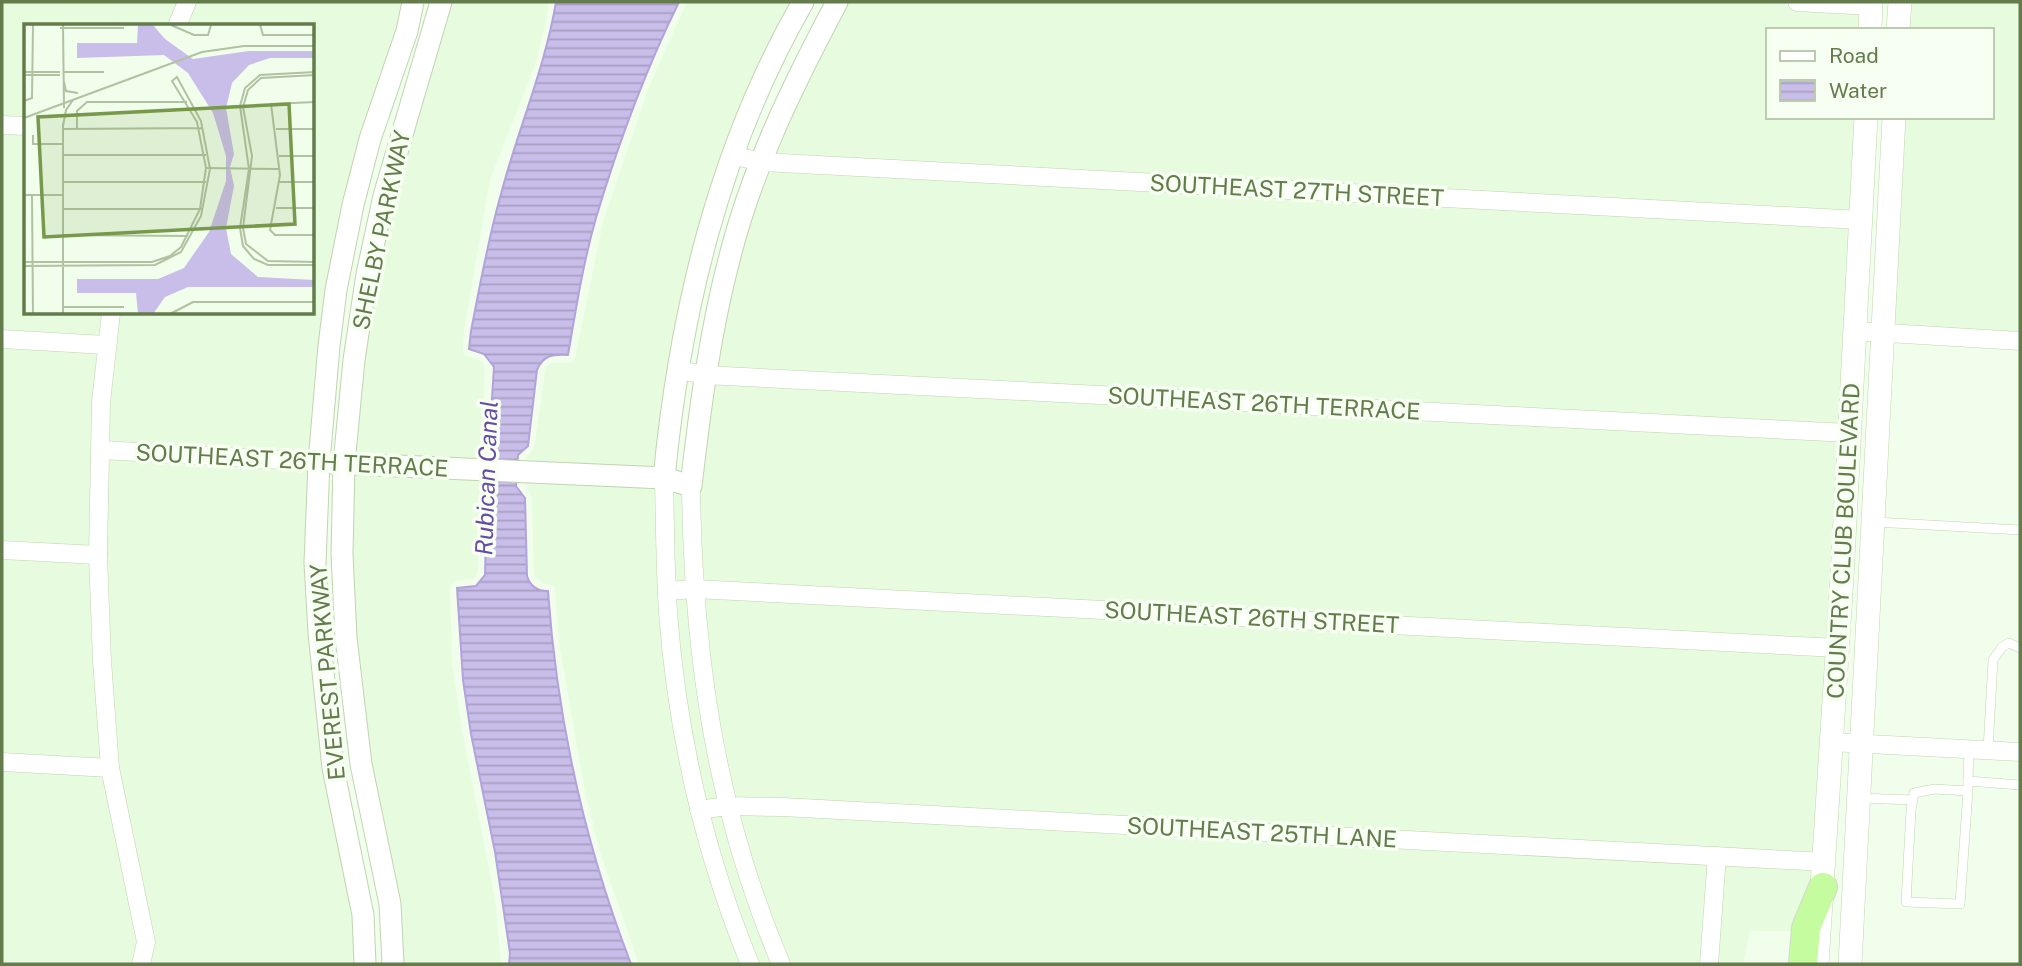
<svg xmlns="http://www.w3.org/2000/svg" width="2022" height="966" viewBox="0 0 2022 966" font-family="'Public Sans',sans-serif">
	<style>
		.residential { fill: #e7fbde; fill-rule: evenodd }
		.water { fill: url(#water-rules); stroke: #b3a2dc; stroke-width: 2 }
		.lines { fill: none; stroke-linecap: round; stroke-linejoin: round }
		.service-casing { stroke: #c0d4b1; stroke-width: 10 }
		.minor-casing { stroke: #c0d4b1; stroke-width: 19 }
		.tertiary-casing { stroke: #c0d4b1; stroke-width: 23 }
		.secondary-casing { stroke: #c0d7ae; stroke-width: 24 }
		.trunk-casing { stroke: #d4dacd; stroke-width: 30 }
		.service { stroke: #fff; stroke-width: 9 }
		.minor { stroke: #fff; stroke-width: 18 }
		.tertiary { stroke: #fff; stroke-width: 21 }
		.secondary { stroke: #fff; stroke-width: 23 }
		.trunk { stroke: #c6fca0; stroke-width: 28 }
		.labels { text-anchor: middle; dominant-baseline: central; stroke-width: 7; stroke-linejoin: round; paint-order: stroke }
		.street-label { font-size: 23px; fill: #647b4b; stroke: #f6fff2 }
		.water-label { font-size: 24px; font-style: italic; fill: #674ba6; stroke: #f6fff2 }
		.inset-road { fill: none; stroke: #b0c2a1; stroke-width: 2 }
		.view { fill: #78984b; fill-opacity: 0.15; stroke: #78984b; stroke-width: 3.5 }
		.inset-edge { fill: none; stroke: #647b4b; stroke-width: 3.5 }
	</style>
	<defs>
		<pattern id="water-rules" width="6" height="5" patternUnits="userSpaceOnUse" patternTransform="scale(1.75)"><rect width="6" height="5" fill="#c9bdea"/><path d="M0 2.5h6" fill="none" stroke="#a79fc0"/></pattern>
	</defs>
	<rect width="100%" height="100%" fill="#f0feeb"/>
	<!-- residential -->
	<g class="residential">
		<path d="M2,2h403l-95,468 45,447 2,47h-355zM26,26h287v287h-287z"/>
		<polygon points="449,2 549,2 544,30 534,68 490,179 464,330 463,353 466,356 480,360 485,366 481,440 485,450 485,460 353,455 375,276 392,198"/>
		<polygon points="687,2 793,2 745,100 657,469 525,463 525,459 534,448 546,367 552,363 570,363 575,359 603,222 649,87"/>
		<polygon points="846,2 1864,2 1862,30 1768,30 1768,117 1857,117 1815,884 1797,931 1750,931 1743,964 639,964 600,852 584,787 559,642 555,588 552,585 543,583 534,576 532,498 524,481 663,487 682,493 713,376 738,256 768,165"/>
		<polygon points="1908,2 2020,2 2020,343 1891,336 1902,117 1992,117 1992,30 1906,30"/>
		<polygon points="352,473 484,478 480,496 478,572 473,579 455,581 450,586 452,664 462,730 495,900 501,964 402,964 377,806 355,637 350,554"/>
	</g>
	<!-- water -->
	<path class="water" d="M556,2h123c-34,69 -61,142 -83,216 -13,45 -20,91 -28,137 -15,-1 -25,0 -31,15l-9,76 -10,9 -2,31 9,12 2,78c3,10 11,15 21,15 9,128 37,254 83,373h-122l1,-11 -15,-101 -24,-118 -8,-54 -6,-92 19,-2 9,-11 2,-79 9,-11 2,-32 -9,-9 5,-77 -10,-13 -15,-5 2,-18c9,-46 17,-92 30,-137 17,-65 44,-126 55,-192z"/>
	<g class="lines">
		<defs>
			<g id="service">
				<polyline points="1875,522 2020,530"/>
				<polyline points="1969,749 1968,781 2020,785"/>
				<polyline points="1988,750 1993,660 2002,647 2009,643 2020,648"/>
				<polyline points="1968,791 1935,789 1914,793 1911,810 1906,902 1960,904 1968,791 1968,781"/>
				<polyline points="1859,798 1913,800"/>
			</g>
			<g id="minor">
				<polyline points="1797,2 1871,6"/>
				<polyline points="177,26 187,2"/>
				<polyline points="2,125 26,126"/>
				<polyline points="733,155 760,162 1861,220"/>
				<polyline points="111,313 101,402 98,555 102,661 110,768 146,942 141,964"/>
				<polyline points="1854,331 2020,341"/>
				<polyline points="2,339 106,345"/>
				<polyline points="679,370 705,375 1849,433"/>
				<polyline points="101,450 319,462"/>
				<path d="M664,478c1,45 1,89 4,134 9,121 36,240 82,352"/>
				<path d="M691,486c2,169 24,322 90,478"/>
				<polyline points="2,550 98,555"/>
				<polyline points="667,591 695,589 1838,648"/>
				<polyline points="1831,742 2020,752"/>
				<polyline points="2,762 110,768"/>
				<polyline points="699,810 727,806 783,807 1825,862"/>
				<polyline points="1709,964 1717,856"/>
			</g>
			<g id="tertiary">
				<path d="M332,463l332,15 27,8c9,-77 19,-155 39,-230 23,-90 64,-173 107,-254"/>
				<path d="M664,478c16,-166 55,-330 139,-476"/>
				<polyline points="365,964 363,915 333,768 319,633 315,563 319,462 329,346 336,290 353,205 370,139 407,31 413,2"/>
				<polyline points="393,964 390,904 361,764 346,638 342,554 344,463 354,360 367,274 384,196 441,2"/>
			</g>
			<g id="secondary">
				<polyline points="1870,30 1871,2"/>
				<polyline points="1898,30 1900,2"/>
				<polyline points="1817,964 1842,577 1866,117"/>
				<polyline points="1850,964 1894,117"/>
			</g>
			<polyline id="trunk" points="1803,964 1806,928 1823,887"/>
		</defs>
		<!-- service casing -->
		<use href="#service" class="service-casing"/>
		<!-- minor casing -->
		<use href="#minor" class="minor-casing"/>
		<!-- tertiary casing -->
		<use href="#tertiary" class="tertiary-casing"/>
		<!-- secondary casing -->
		<use href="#secondary" class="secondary-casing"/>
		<!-- trunk casing -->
		<use href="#trunk" class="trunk-casing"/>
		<!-- service -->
		<use href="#service" class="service"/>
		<!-- minor -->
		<use href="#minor" class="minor"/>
		<!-- tertiary -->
		<use href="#tertiary" class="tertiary"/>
		<!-- secondary -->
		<use href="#secondary" class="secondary"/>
		<!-- trunk -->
		<use href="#trunk" class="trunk"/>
	</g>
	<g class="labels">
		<!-- street labels -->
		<g class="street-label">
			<text transform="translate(1297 190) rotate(3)">SOUTHEAST 27TH STREET</text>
			<text transform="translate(381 230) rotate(-78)">SHELBY PARKWAY</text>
			<text transform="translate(1264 403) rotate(3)">SOUTHEAST 26TH TERRACE</text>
			<text transform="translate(292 460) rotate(3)">SOUTHEAST 26TH TERRACE</text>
			<text transform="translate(1843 541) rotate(-87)">COUNTRY CLUB BOULEVARD</text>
			<text transform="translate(1252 617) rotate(3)">SOUTHEAST 26TH STREET</text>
			<text transform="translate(327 672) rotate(-95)">EVEREST PARKWAY</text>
			<text transform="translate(1262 832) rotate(3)">SOUTHEAST 25TH LANE</text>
		</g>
		<!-- water labels -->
		<g class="water-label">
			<text transform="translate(486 478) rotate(-88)">Rubican Canal</text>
		</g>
	</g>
	<!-- overview -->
	<g transform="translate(24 24)">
		<rect width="290" height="290" fill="#f0feeb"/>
		<path d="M114,1h15l12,14 28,20 56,-8h65v7h-44l-21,7 -17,18 -6,25 8,46 -4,13 4,19 -8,42 5,26 27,23 56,3v7h-126l-23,10 -12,17h-15l-2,-21h-59v-14h81l26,-11 25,-36 17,-51v-25l-13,-43 -25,-40 -24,-18 -87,3v-15h60z" fill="#c9bdea"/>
		<path class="inset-road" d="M39,1l1,83M147,1l23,10h14l3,-10M236,1l3,10h52M36,4h64M0,48h36M40,48h40M291,48l-55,3 -15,13 -5,18 9,63 -9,59 3,18 11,13 14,6h47M0,51h36M291,51l-54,3 -13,12 -5,17 9,49 -9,72 3,16 22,17 47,1M40,58l2,9 12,2M0,77l8,-3 1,-73M291,78l-44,2 9,71 -10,55 5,5h40M0,94l178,-66 42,-6h71M39,102l3,-16 7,-10M39,105l139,-1M53,105v-18l10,-9h100M252,105h39M9,111v9h30M39,131h143M255,132h36M183,144l72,1M39,158h143M255,158h36M0,171h39M8,171l1,119M252,184h39M40,185h138M39,211l125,1M0,238h128l18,-6 11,-9 19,-38 6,-41 -9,-46 -25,-41 5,-4 24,44 9,48 -9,47 -20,36 -26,13 -131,1M39,283h61M39,290v-191M146,290l23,-12h122"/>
		<path class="view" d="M265,80l6,120 -251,13 -6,-120z"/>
		<rect width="290" height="290" class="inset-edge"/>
	</g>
	<!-- border -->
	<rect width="2022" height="966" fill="none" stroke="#647b4b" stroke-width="7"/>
	<!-- legend -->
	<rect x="1766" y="28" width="228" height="91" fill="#f6fff2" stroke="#bccaaf" stroke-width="2"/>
	<rect x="1780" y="51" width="35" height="10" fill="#ffffff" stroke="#bccaaf" stroke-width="2"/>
	<text x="1829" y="63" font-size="21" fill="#647b4b">Road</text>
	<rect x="1780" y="80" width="35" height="21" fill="url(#water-rules)" stroke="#bccaaf" stroke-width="2"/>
	<text x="1829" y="98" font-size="21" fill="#647b4b">Water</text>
</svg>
